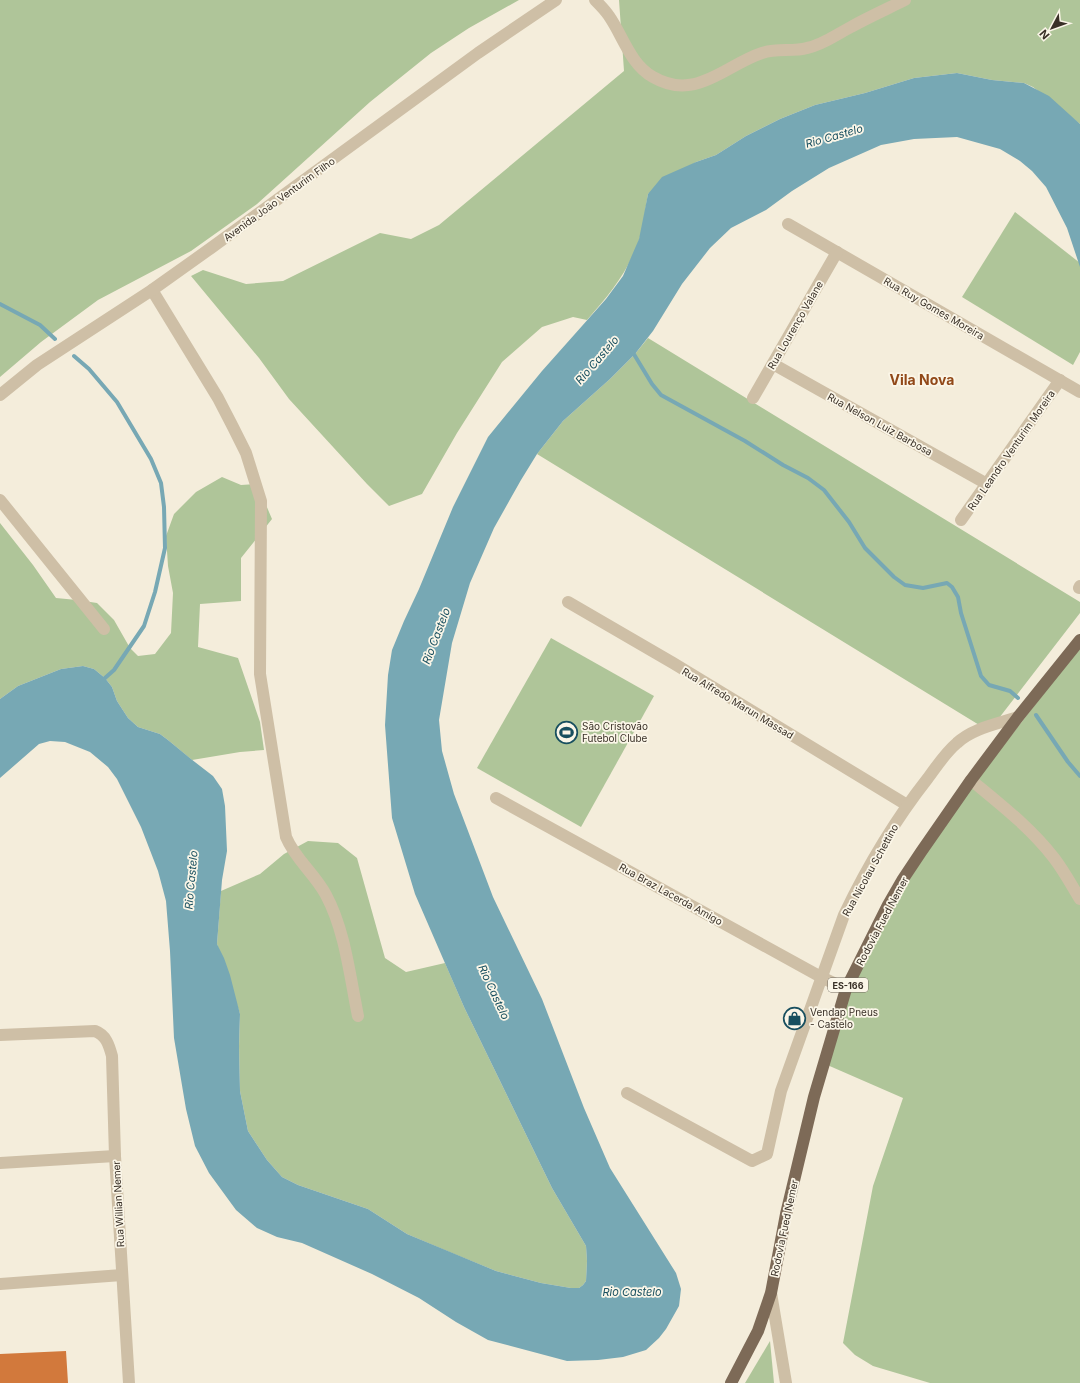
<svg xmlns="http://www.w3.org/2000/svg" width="1080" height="1383" viewBox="0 0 1080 1383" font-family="Inter,sans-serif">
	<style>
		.green { fill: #afc599 }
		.water { fill: #77a8b4 }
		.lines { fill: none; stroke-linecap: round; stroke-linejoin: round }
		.stream { stroke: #77a8b4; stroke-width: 4 }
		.building { fill: #d2793c }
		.minor { stroke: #cebfa6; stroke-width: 12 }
		.major { stroke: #7d6a57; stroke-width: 12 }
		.labels { text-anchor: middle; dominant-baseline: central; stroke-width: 3.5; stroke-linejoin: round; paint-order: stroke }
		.shield { fill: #fbf6e8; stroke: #736b61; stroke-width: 1 }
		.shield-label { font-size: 9px; font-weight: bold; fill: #393027 }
		.street-label { font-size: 10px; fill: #393027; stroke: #fbf6e8 }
		.poi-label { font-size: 10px; fill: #393027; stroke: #fbf6e8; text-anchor: start }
		.water-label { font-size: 11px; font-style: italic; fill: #184f5f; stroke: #fbf6e8 }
		.district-label { font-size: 14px; font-weight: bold; fill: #914818; stroke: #fbf6e8 }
	</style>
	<rect width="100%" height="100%" fill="#f4eddb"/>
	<!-- green -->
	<g class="green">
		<polygon points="0,0 519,0 469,28 431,53 370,102 257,204 191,251 98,300 41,342 0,377"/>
		<path d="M619,0h461v124l-47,-37 -9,-4 -32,-3 -35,-7 -43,5 -49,15 -50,12 -35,14 -34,17 -30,19 -20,7 -48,32c-3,15 -4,31 -9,46 -11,32 -30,55 -52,80l-14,-3 -31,10 -40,35 -45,71 -35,61 -33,12 -22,-22 -78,-85 -30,-41 -68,-82 12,-6 43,14 37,-3 97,-48 31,6 28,-14 185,-154z"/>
		<polygon points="1015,212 1080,263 1080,352 1073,365 962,297"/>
		<polygon points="648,338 1080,602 1080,613 989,731 537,454 563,421 610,379 635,354"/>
		<polygon points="222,477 241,485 257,484 272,519 241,558 241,601 200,604 198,647 238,658 260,722 264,750 240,752 192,760 168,740 160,734 138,727 128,718 117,701 112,687 105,678 94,669 83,666 61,669 18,686 0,699 0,523 33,565 56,598 77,600 97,603 114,620 130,648 138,656 155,654 171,633 173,593 168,566 166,536 174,514 196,492"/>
		<polygon points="551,638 654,696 581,827 477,768"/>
		<polygon points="1080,647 1080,1383 930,1383 873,1366 855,1355 843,1343 873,1186 903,1098 825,1064 827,1043 882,919 964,796"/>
		<polygon points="308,841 338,843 357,858 385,958 406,972 445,963 464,1007 552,1188 586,1246 587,1261 586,1281 583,1285 579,1288 571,1288 541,1283 496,1271 452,1253 407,1234 368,1209 298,1185 282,1177 267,1160 248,1131 240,1091 239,1046 240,1014 217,944 221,891 260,874 284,854"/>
		<polygon points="770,1341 774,1383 745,1383"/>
	</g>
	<!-- water -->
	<polygon class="water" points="957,73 992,80 1024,83 1049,96 1080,124 1080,267 1067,228 1046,187 1032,171 1020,161 1000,149 957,137 914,139 881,145 829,168 792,191 766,210 731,228 710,248 682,284 653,331 635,354 610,379 563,421 537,454 521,480 494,528 470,583 452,643 439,720 442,751 454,794 493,897 542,999 584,1108 610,1168 676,1273 681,1289 679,1306 666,1329 659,1338 646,1350 623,1357 598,1360 567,1361 488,1340 456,1322 419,1298 372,1274 302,1243 277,1237 257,1228 236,1210 209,1173 195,1146 186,1109 174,1038 170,951 166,901 158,871 141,827 117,779 108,767 90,752 65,742 50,741 39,744 0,778 0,699 18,686 61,669 83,666 94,669 105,678 112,687 117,701 128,718 138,727 160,734 168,740 191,759 213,776 222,789 225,806 227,851 222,880 217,944 224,958 230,975 240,1014 239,1046 240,1091 248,1131 267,1160 282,1177 298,1185 368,1209 407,1234 496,1271 541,1283 571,1288 579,1288 583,1285 586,1281 587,1261 586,1246 552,1188 464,1007 415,894 392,818 385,725 388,675 392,650 404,621 419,589 453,507 488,437 542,371 606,299 623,276 639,239 648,194 662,177 696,162 716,155 746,136 780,119 815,105 865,93 914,78"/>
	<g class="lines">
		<!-- stream -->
		<g class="stream">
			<polyline points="0,304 40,325 55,339"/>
			<polyline points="632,351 652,384 661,395 745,441 783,465 808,478 824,490 849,522 865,548 894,577 905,585 923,588 947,583 952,587 958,597 961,613 981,676 989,685 1010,691 1018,698"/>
			<polyline points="74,356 89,369 117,402 151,459 161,483 164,507 165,548 155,592 144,626 114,670 105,678 102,682"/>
			<polyline points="1036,715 1068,762 1080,776"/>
		</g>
	</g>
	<!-- building -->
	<polygon class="building" points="66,1351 68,1383 0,1383 0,1354"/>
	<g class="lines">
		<!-- minor -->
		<g class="minor">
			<path d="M595,0c5,5 10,10 14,16 14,20 21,48 44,61 43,25 72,-12 109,-24 15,-5 31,-1 45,-5 16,-3 30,-14 44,-21 18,-10 36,-18 54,-27"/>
			<polyline points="788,224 1080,392"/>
			<path d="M152,290l66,108 15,29 13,26 15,48 -1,173 26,163c9,22 29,37 40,58 19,35 24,82 32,121"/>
			<polyline points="773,364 987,484"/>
			<polyline points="0,395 37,365 152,290 211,248 478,53 556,0"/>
			<polyline points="753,398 837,252"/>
			<polyline points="0,500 104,629"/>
			<polyline points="961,520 1060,380"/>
			<polyline points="1079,588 1080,586"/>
			<polyline points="568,602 673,663 907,805"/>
			<path d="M971,780c29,24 60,48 83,78 10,13 18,28 26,41"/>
			<polyline points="496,798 821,977 846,989"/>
			<path d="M0,1035l95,-4c11,4 14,14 17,25l3,100 14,227"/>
			<path d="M627,1093l125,68 15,-7 14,-63 63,-176c23,-48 51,-95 84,-137 9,-12 17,-25 29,-35 16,-15 41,-19 61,-26"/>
			<polyline points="0,1163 115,1156"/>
			<polyline points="0,1284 122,1275"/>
			<polyline points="771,1293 786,1383"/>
		</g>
		<!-- major -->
		<polyline class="major" points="731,1383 758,1331 771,1293 786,1214 814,1097 846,989 888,905 903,879 921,852 971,780 1018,717 1080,640"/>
	</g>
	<!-- icons -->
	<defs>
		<symbol id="stadium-ring" viewBox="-11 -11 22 22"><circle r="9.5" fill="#fbf6e8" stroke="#184f5f" stroke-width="1.5"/><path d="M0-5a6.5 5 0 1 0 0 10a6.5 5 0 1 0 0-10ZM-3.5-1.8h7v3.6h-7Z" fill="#184f5f"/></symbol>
		<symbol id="shop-ring" viewBox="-11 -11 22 22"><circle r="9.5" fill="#fbf6e8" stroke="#184f5f" stroke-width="1.5"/><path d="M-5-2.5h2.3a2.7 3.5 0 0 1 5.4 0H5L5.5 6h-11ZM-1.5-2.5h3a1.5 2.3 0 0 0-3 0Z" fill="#184f5f"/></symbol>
	</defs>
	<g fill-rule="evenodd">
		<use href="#stadium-ring" x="554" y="720" width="25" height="25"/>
		<use href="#shop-ring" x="782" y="1006" width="25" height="25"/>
	</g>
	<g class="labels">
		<!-- shield labels -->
		<rect class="shield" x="828" y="978" width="40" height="14" rx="3"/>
		<g class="shield-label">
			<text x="848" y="985">ES-166</text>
		</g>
		<!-- street labels -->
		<g class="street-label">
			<text transform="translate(279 199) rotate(-36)">Avenida João Venturim Filho</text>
			<text transform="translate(934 308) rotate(30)">Rua Ruy Gomes Moreira</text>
			<text transform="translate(795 325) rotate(-60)">Rua Lourenço Valane</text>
			<text transform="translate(880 424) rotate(29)">Rua Nelson Luiz Barbosa</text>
			<text transform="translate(1011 450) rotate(-55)">Rua Leandro Venturim Moreira</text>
			<text transform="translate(738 703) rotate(31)">Rua Alfredo Marun Massad</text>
			<text transform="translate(870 870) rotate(-61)">Rua Nicolau Schettino</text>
			<text transform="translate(671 894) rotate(29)">Rua Braz Lacerda Amigo</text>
			<text transform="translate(882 921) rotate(-62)">Rodovia Fued Nemer</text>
			<text transform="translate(118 1204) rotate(-93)">Rua Willian Nemer</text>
			<text transform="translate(784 1228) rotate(-78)">Rodovia Fued Nemer</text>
		</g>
		<!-- poi labels -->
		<g class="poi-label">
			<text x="582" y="726">São Cristovão<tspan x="582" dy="12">Futebol Clube</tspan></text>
			<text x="810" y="1012">Vendap Pneus<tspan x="810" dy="12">- Castelo</tspan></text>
		</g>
		<!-- water labels -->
		<g class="water-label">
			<text transform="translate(834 136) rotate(-16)">Rio Castelo</text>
			<text transform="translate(597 360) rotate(-49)">Rio Castelo</text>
			<text transform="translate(436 636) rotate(-69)">Rio Castelo</text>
			<text transform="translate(191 880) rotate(-85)">Rio Castelo</text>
			<text transform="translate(494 992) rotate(65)">Rio Castelo</text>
			<text x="632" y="1292">Rio Castelo</text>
		</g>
		<!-- district labels -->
		<g class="district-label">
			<text x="922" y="379">Vila Nova</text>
		</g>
	</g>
	<!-- north arrow -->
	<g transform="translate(1052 28) rotate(229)" stroke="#fbf6e8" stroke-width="3" paint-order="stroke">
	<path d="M0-3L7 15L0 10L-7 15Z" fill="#393027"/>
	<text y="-6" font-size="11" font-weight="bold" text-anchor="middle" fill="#393027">N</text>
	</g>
</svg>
